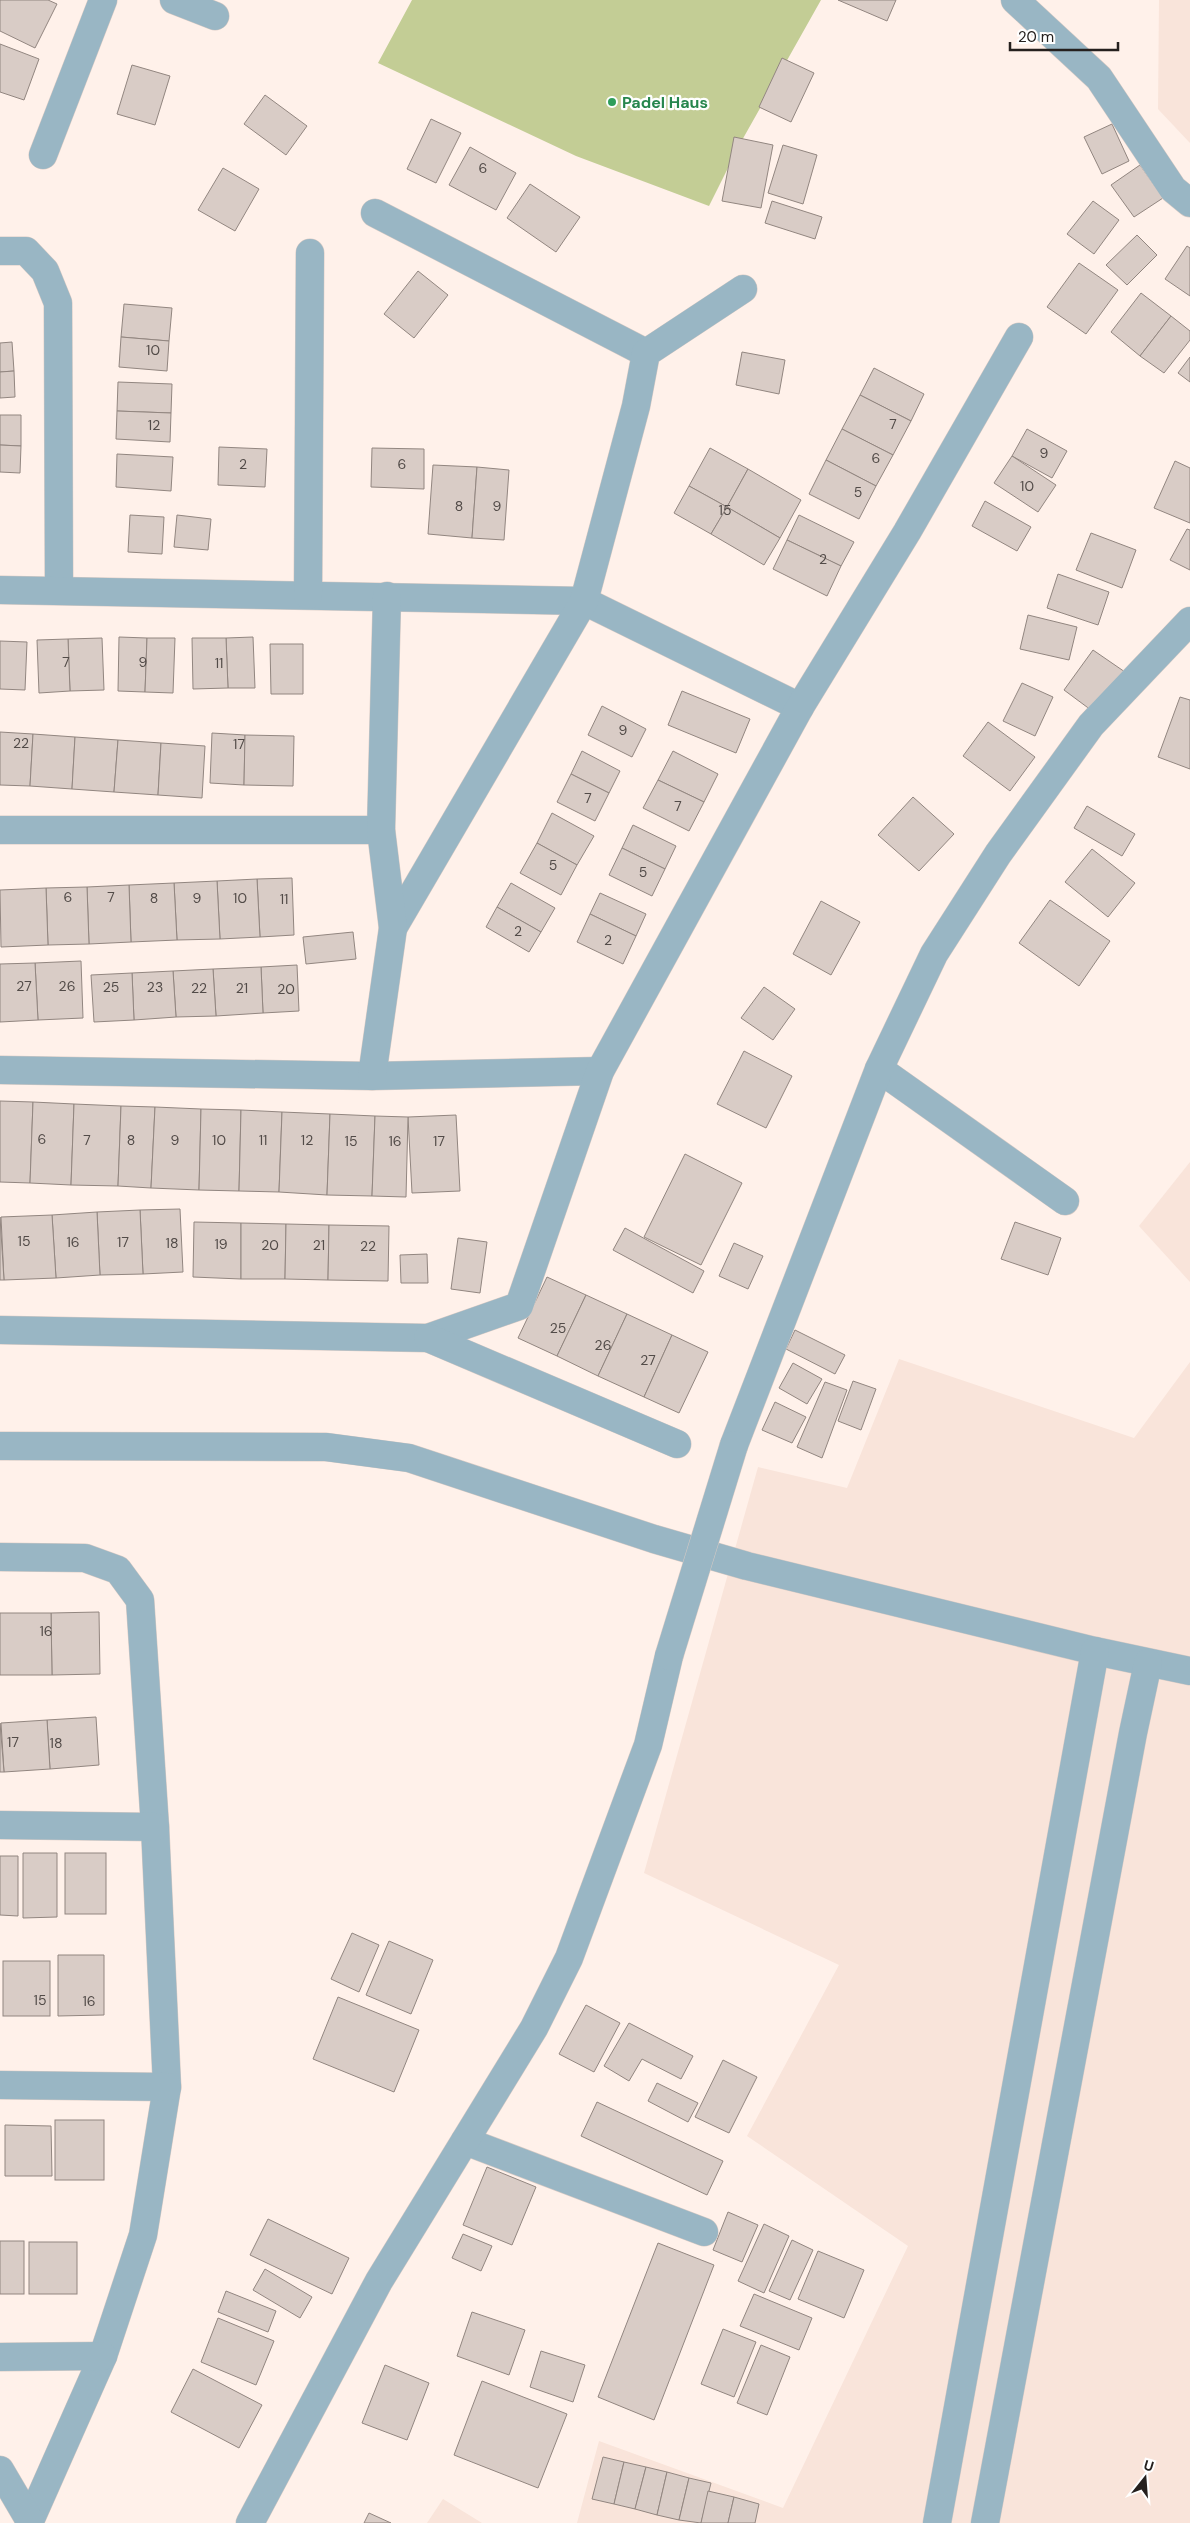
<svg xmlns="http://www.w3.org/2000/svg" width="1190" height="2523" viewBox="0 0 1190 2523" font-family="'DM Sans',sans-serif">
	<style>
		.built { fill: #f9e4da }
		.green { fill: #c3cd95 }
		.building { fill: #d9ccc6; stroke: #928680 }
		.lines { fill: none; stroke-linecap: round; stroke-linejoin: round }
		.minor-casing { stroke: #d8cbc5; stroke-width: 29 }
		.minor { stroke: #99b6c4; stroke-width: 28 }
		.minor-bridge-casing { stroke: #d8cbc5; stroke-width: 29; stroke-linecap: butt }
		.minor-bridge { stroke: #99b6c4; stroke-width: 28 }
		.leisure-dot { fill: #2e9e5b; stroke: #fff; stroke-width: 2 }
		.labels { text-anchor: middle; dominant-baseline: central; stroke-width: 4.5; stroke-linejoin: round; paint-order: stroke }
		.number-label { font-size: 14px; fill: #524b48 }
		.leisure-label { font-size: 16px; font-weight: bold; fill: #27864d; stroke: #fff; text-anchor: start }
	</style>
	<rect width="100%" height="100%" fill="#fff1ea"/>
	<!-- built -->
	<g class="built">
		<polygon points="1159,0 1190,0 1190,143 1158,109"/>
		<polygon points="1190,1162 1190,1282 1139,1226"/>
		<polygon points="899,1359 1134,1438 1190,1362 1190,2523 577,2523 599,2441 783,2508 908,2246 747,2136 839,1965 644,1873 758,1467 847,1488"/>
		<polygon points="443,2499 482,2523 427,2523"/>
	</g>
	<!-- green -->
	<polygon class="green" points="412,0 821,0 741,142 709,206 576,156 378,63"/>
	<!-- building -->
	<g class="building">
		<polygon points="0,0 48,0 57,4 35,48 0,31"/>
		<polygon points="838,0 896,0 887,21"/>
		<polygon points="0,44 39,59 24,100 0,92"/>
		<polygon points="782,58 814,73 791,122 759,107"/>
		<polygon points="132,65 170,76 155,125 117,114"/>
		<polygon points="265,95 307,126 286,155 244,124"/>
		<polygon points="431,119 461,133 436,183 407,169"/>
		<polygon points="1112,124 1129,161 1102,174 1084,137"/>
		<polygon points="734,137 773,145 761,208 722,201"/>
		<polygon points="783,145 817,155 803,204 768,193"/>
		<polygon points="470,147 516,173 496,210 449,185"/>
		<polygon points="1140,165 1163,198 1134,217 1111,185"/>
		<polygon points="223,168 259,189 235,231 198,210"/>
		<polygon points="530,184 580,217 556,252 507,218"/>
		<polygon points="772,201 822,217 815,239 765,223"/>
		<polygon points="1093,201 1119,220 1094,254 1067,234"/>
		<polygon points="1137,235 1157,255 1127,285 1106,265"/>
		<polygon points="1187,246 1190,248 1190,296 1165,279"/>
		<polygon points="1079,263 1118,290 1086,334 1047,307"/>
		<polygon points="418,271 448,295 414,338 384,314"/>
		<polygon points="1141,293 1171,316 1140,356 1111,332"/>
		<polygon points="124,304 172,308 169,341 121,337"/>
		<polygon points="1171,316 1190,331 1190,340 1164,373 1140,356"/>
		<polygon points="121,337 169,341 167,371 119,367"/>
		<polygon points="12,342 14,371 0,372 0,343"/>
		<polygon points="742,352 785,360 779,394 736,385"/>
		<polygon points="1190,357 1190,382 1178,373"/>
		<polygon points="874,368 924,394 911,421 860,395"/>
		<polygon points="14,371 15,397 0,398 0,372"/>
		<polygon points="118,382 172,384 171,413 117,411"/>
		<polygon points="860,395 911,421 893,455 842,429"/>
		<polygon points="117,411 171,413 170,442 116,439"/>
		<polygon points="0,415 21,415 21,446 0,445"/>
		<polygon points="842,429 893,455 876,486 826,460"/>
		<polygon points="1027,429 1067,451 1052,478 1012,456"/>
		<polygon points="0,445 21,446 20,473 0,472"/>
		<polygon points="219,447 267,449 265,487 218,485"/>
		<polygon points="372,448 424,449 424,489 371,487"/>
		<polygon points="710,448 748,469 727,507 689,486"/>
		<polygon points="117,454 173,457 171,491 116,487"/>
		<polygon points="1012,456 1056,485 1038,512 994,483"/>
		<polygon points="826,460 876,486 859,519 809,494"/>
		<polygon points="1175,461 1190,468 1190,523 1154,508"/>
		<polygon points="433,465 477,467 472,538 428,534"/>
		<polygon points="477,467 509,470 504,540 472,538"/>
		<polygon points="748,469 801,500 780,538 727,507"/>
		<polygon points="689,486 727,507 711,534 674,513"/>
		<polygon points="985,501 1031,527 1017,551 972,526"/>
		<polygon points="727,507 780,538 764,565 711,534"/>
		<polygon points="130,515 164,517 162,554 128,552"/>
		<polygon points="177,515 211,519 208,550 174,547"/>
		<polygon points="799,515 854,542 841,566 787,540"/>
		<polygon points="1187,529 1190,530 1190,570 1170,560"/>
		<polygon points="1091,533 1136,550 1122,588 1076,570"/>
		<polygon points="787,540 841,566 827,596 773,569"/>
		<polygon points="1058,574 1109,592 1098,625 1047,608"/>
		<polygon points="1028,615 1077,627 1069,660 1020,649"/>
		<polygon points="119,637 147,638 145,692 118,691"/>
		<polygon points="253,637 255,688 228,688 226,638"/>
		<polygon points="102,638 104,690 70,691 68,639"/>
		<polygon points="147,638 175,638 173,693 145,692"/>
		<polygon points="192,638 226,638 228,688 193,689"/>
		<polygon points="68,639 70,691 39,693 37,640"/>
		<polygon points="0,641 27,642 25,690 0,689"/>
		<polygon points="270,644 303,644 303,694 271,694"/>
		<polygon points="1093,650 1125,672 1095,713 1064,690"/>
		<polygon points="1022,683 1053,697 1035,736 1003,721"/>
		<polygon points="682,691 750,719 736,753 668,725"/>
		<polygon points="1180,697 1190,700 1190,769 1158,757"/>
		<polygon points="602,706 646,729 632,757 588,735"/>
		<polygon points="988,722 1035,757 1010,791 963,756"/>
		<polygon points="0,732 33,734 30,786 0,785"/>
		<polygon points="212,733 245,735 244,785 210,783"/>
		<polygon points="33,734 75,737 72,789 30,786"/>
		<polygon points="245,735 294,736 293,786 244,785"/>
		<polygon points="75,737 118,740 114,792 72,789"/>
		<polygon points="118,740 161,743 158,795 114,792"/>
		<polygon points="161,743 205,746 202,798 158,795"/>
		<polygon points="582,751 620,771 609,793 571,774"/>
		<polygon points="673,751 718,774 704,802 658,780"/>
		<polygon points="571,774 609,793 595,821 557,802"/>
		<polygon points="658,780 704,802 689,831 643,808"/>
		<polygon points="913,797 954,834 919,871 878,835"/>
		<polygon points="1087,806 1135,834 1122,856 1074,828"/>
		<polygon points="552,813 594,836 577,865 537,843"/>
		<polygon points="633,825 676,846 665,869 622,848"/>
		<polygon points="537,843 577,865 561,895 520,873"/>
		<polygon points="622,848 665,869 652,896 609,875"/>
		<polygon points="1092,849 1135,883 1108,917 1065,882"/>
		<polygon points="292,878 294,935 260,937 257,879"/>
		<polygon points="257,879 260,937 220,939 217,881"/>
		<polygon points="217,881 220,939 177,940 174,883"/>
		<polygon points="174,883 177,940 131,942 129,885"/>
		<polygon points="511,883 555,908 541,932 497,907"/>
		<polygon points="129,885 131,942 89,944 87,887"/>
		<polygon points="87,887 89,944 48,945 46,888"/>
		<polygon points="46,888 48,945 1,947 0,890"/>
		<polygon points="600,893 646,914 636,936 590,914"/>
		<polygon points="1050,900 1110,941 1079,986 1019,943"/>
		<polygon points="821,901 860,922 831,975 793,954"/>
		<polygon points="497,907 541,932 529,952 486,927"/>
		<polygon points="590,914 636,936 623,964 577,942"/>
		<polygon points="353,932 356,959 306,964 303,937"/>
		<polygon points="81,961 83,1018 38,1020 35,963"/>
		<polygon points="35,963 38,1020 0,1022 0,964"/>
		<polygon points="297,965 299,1011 263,1013 261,967"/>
		<polygon points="261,967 263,1013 216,1016 213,969"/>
		<polygon points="213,969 216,1016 176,1017 173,971"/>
		<polygon points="173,971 176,1017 134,1020 132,973"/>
		<polygon points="132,973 134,1020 94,1022 91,975"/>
		<polygon points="764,987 795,1009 773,1040 741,1018"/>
		<polygon points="744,1051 792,1076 766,1128 717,1104"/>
		<polygon points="0,1101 33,1102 30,1183 0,1182"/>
		<polygon points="33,1102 74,1104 71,1185 30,1183"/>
		<polygon points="74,1104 121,1106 118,1186 71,1185"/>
		<polygon points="121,1106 155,1107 151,1188 118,1186"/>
		<polygon points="155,1107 201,1109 199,1190 151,1188"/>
		<polygon points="201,1109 241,1110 239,1191 199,1190"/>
		<polygon points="241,1110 282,1112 279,1192 239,1191"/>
		<polygon points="282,1112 330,1114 327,1195 279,1192"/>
		<polygon points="330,1114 375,1116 372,1196 327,1195"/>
		<polygon points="456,1115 460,1191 412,1193 408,1117"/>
		<polygon points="375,1116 408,1117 406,1197 372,1196"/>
		<polygon points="685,1154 742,1183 701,1265 644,1237"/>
		<polygon points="180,1209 183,1272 143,1274 140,1210"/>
		<polygon points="140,1210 143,1274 100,1275 97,1212"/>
		<polygon points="97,1212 100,1275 56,1278 52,1215"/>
		<polygon points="52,1215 56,1278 4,1280 1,1217"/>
		<polygon points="0,1217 4,1280 0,1280"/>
		<polygon points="194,1222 241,1223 241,1279 193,1277"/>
		<polygon points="1015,1222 1061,1238 1048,1275 1001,1259"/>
		<polygon points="241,1223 286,1224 285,1279 241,1279"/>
		<polygon points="286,1224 329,1225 328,1280 285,1279"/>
		<polygon points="329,1225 389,1226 388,1281 328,1280"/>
		<polygon points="625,1228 704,1271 693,1293 613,1250"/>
		<polygon points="458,1238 487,1242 480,1293 451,1289"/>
		<polygon points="734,1243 763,1256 748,1289 719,1276"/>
		<polygon points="427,1254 428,1283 401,1283 400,1255"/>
		<polygon points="547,1277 586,1295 557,1356 518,1338"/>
		<polygon points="586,1295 627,1314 598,1376 557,1356"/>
		<polygon points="627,1314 672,1335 644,1397 598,1376"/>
		<polygon points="795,1330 845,1355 835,1374 786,1349"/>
		<polygon points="672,1335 708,1352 679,1413 644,1397"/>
		<polygon points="793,1363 822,1379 807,1404 779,1388"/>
		<polygon points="853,1381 876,1389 861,1430 838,1421"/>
		<polygon points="825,1382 847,1390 822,1458 797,1447"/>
		<polygon points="775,1402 806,1417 792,1443 762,1430"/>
		<polygon points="99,1612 100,1674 52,1675 51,1613"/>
		<polygon points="0,1613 51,1613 52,1675 0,1675"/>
		<polygon points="96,1717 99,1765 50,1769 47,1720"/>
		<polygon points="47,1720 50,1769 4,1772 1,1723"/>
		<polygon points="0,1723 4,1772 0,1772"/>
		<polygon points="23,1853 57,1853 57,1917 23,1918"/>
		<rect x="65" y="1853" width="41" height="61"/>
		<polygon points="0,1856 18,1856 18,1916 0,1915"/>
		<polygon points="352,1933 379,1945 359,1992 331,1979"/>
		<polygon points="389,1941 433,1960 411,2014 366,1995"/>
		<polygon points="58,1955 104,1955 104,2015 58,2016"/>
		<rect x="3" y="1961" width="47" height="55"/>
		<polygon points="338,1997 419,2030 394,2092 313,2059"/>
		<polygon points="586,2005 620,2023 594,2072 559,2054"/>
		<polygon points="629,2023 693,2056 681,2079 642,2059 629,2081 604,2066"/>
		<polygon points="723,2060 757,2077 729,2133 695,2117"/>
		<polygon points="657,2083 698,2103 688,2122 648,2101"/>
		<polygon points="597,2102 723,2161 707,2195 581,2136"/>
		<rect x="55" y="2120" width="49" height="60"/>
		<polygon points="5,2125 51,2126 52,2176 5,2176"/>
		<polygon points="487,2167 536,2187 512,2245 463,2225"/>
		<polygon points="728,2212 758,2225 742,2262 713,2250"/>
		<polygon points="268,2219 349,2258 332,2294 250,2255"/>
		<polygon points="764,2224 789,2236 764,2293 738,2281"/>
		<polygon points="463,2234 492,2246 481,2271 452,2258"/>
		<polygon points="792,2240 813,2250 790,2300 769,2291"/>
		<rect x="0" y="2241" width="24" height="53"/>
		<rect x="29" y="2242" width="48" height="52"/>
		<polygon points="658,2243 714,2265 654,2420 598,2397"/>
		<polygon points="818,2251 864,2270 844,2318 798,2299"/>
		<polygon points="265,2269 312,2297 300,2318 253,2290"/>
		<polygon points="226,2291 276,2311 268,2332 218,2312"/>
		<polygon points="754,2294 812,2318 799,2350 740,2326"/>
		<polygon points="472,2312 525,2330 509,2375 457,2356"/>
		<polygon points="218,2318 274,2341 256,2385 201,2362"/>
		<polygon points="723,2329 756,2342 734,2397 701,2384"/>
		<polygon points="761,2345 790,2357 767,2415 737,2403"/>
		<polygon points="541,2351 585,2365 573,2402 530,2387"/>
		<polygon points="385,2365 429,2383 407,2440 362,2423"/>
		<polygon points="193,2369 262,2405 239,2448 171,2412"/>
		<polygon points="482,2381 567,2414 538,2488 454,2455"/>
		<polygon points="603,2457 624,2462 614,2504 592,2499"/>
		<polygon points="624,2462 646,2467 635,2509 614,2504"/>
		<polygon points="646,2467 667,2472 657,2515 635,2509"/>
		<polygon points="667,2472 689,2478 679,2520 657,2515"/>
		<polygon points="689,2478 711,2483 701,2523 679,2520"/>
		<polygon points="708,2491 734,2497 728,2523 701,2523"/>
		<polygon points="734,2497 759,2504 755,2523 728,2523"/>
		<polygon points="369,2513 391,2523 364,2523"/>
	</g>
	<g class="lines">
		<defs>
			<g id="minor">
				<polyline points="174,0 215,16"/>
				<polyline points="1015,0 1099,78 1173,189 1190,203"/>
				<polyline points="43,155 103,0"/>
				<polyline points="375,213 646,353"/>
				<polyline points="0,251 26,251 45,271 58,303 59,590"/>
				<polyline points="0,590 584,601 800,707"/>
				<polyline points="308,595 310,253"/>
				<polyline points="0,830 381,830"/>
				<polyline points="393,928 584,601 636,406 646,353 743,289"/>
				<polyline points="879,1069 1065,1201"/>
				<polyline points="0,1070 372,1076 600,1071"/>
				<polyline points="372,1076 393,928 381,830 387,596"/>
				<polyline points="0,1330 428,1338 519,1306 600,1071 800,707 907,532 1019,337"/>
				<polyline points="428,1338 677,1444"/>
				<polyline points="734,1445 879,1069 934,954 998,854 1091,725 1190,621"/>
				<polyline points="0,1446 326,1447 409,1458 654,1539 747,1566 1095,1651 1190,1671"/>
				<polyline points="0,1557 85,1558 118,1570 140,1600 155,1827 167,2087 143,2235 103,2356 29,2523"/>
				<polyline points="0,1825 155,1827"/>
				<polyline points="0,2085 167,2087"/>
				<polyline points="465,2141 704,2232"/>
				<polyline points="0,2357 103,2356"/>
				<polyline points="0,2470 30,2521"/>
				<polyline points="250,2523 379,2281 534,2028 569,1958 648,1745 669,1656"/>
				<polyline points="937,2523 1095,1651"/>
				<polyline points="985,2523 1133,1733 1148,1663"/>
			</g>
		</defs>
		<!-- minor casing -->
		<use href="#minor" class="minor-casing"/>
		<!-- minor -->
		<use href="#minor" class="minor"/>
		<defs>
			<polyline id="minor-bridge" points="669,1656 734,1445"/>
		</defs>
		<!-- minor-bridge casing -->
		<use href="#minor-bridge" class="minor-bridge-casing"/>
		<!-- minor-bridge -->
		<use href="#minor-bridge" class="minor-bridge"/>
	</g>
	<!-- markers -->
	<circle class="leisure-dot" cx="612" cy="102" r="5"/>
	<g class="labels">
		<!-- number labels -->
		<g class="number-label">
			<text x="483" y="168">6</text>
			<text x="153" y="350">10</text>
			<text x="893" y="424">7</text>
			<text x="154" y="425">12</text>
			<text x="1044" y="453">9</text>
			<text x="876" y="458">6</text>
			<text x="243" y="464">2</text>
			<text x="402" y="464">6</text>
			<text x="1027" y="486">10</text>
			<text x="858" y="492">5</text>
			<text x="459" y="506">8</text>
			<text x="497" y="506">9</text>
			<text x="725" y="510">15</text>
			<text x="823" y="559">2</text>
			<text x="66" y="662">7</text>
			<text x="143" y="662">9</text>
			<text x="219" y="663">11</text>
			<text x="623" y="730">9</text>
			<text x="21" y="743">22</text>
			<text x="239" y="744">17</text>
			<text x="588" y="798">7</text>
			<text x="678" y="806">7</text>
			<text x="553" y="865">5</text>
			<text x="643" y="872">5</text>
			<text x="68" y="897">6</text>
			<text x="111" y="897">7</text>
			<text x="154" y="898">8</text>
			<text x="197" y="898">9</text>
			<text x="240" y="898">10</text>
			<text x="284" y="899">11</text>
			<text x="518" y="931">2</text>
			<text x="608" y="940">2</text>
			<text x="24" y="986">27</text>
			<text x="67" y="986">26</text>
			<text x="111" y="987">25</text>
			<text x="155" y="987">23</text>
			<text x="199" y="988">22</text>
			<text x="242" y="988">21</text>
			<text x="286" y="989">20</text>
			<text x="42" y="1139">6</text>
			<text x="87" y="1140">7</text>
			<text x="131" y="1140">8</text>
			<text x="175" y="1140">9</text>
			<text x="219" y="1140">10</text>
			<text x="263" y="1140">11</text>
			<text x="307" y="1140">12</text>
			<text x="351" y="1141">15</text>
			<text x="395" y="1141">16</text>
			<text x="439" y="1141">17</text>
			<text x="24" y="1241">15</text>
			<text x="73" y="1242">16</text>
			<text x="123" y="1242">17</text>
			<text x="172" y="1243">18</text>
			<text x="221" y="1244">19</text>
			<text x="270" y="1245">20</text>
			<text x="319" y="1245">21</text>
			<text x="368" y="1246">22</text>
			<text x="558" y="1328">25</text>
			<text x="603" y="1345">26</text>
			<text x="648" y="1360">27</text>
			<text x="46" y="1631">16</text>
			<text x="13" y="1742">17</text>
			<text x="56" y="1743">18</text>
			<text x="40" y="2000">15</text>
			<text x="89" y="2001">16</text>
		</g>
		<!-- leisure labels -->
		<g class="leisure-label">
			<text x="622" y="102">Padel Haus</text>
		</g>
	</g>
	<!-- north arrow -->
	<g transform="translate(1145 2478) rotate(17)" stroke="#ffffff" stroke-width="4" paint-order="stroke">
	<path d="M0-4L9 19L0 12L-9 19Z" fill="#25201e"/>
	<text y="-8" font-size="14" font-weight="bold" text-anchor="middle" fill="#25201e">U</text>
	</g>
	<!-- scale -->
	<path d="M1010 42v8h108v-8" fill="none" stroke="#25201e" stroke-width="2.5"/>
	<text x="1018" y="42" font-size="15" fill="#25201e" stroke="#ffffff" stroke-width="4" paint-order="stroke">20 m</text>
</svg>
